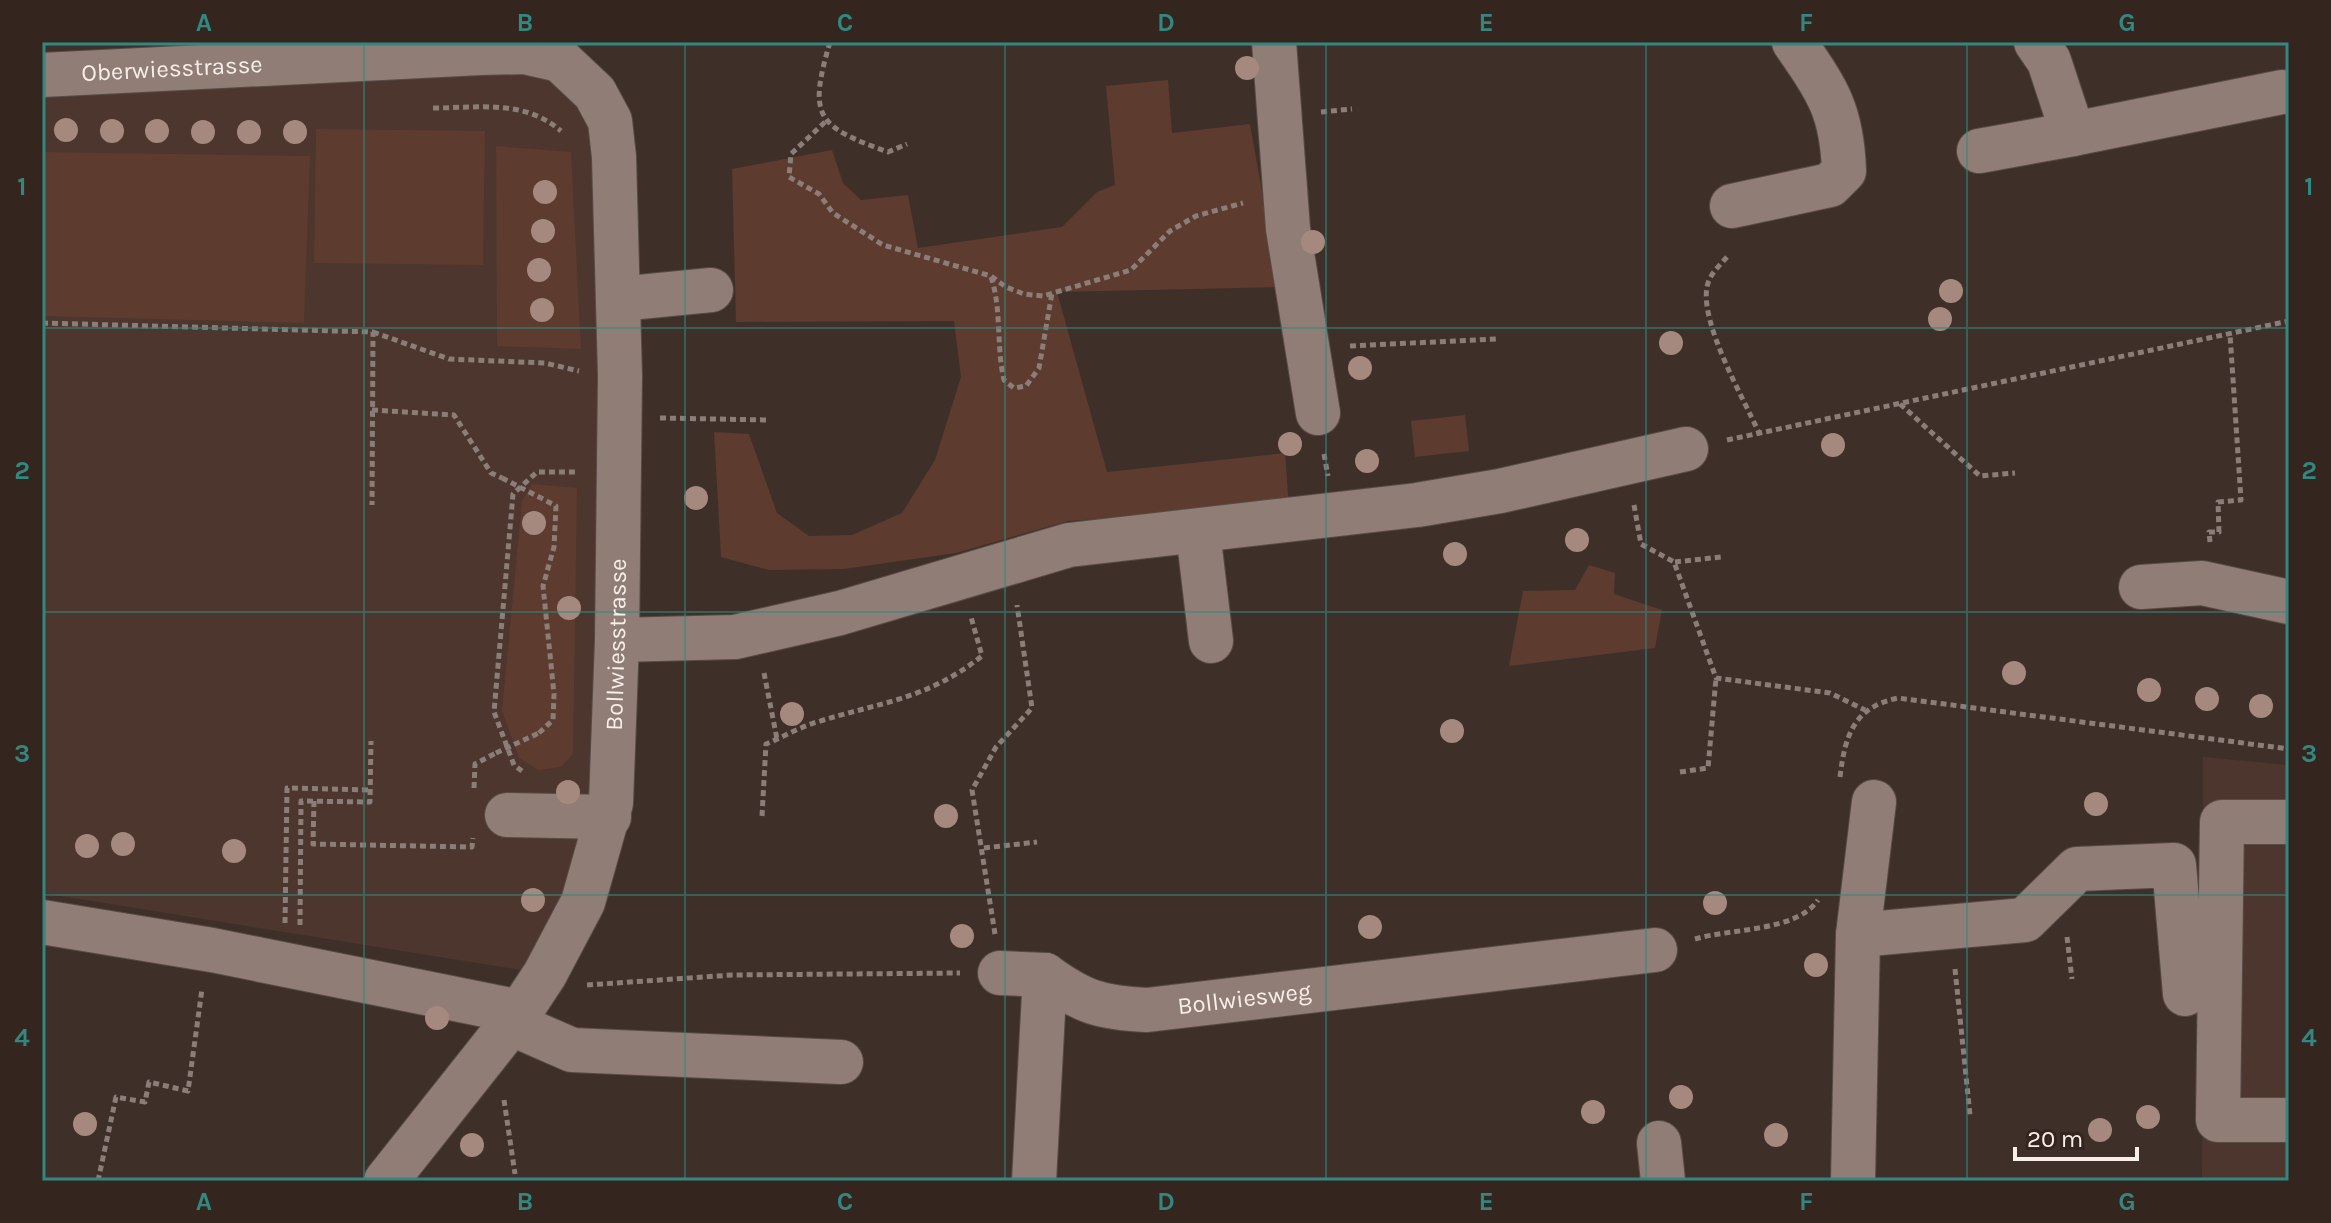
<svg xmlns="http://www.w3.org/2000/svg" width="2331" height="1223" viewBox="0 0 2331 1223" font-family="Karla,sans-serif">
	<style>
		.built { fill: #4c362e }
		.green { fill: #5d3b2e }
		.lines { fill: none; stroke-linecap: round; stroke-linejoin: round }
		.minor-casing { stroke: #584b46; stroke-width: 46 }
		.path { stroke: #8b7e79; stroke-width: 5; stroke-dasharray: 6 4; stroke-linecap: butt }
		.minor { stroke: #907d76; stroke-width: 44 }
		.path-bridge { stroke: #8b7e79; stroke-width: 5; stroke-dasharray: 6 4; stroke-linecap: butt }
		.tree { fill: #a5897e }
		.grid { fill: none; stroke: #328881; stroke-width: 2; stroke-opacity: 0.55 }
		.labels { text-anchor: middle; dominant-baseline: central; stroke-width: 8; stroke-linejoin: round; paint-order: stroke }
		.street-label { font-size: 24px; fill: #f8eeea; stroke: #34251f }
		.neatline { fill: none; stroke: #328881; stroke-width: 3 }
		.grid-label { font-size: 26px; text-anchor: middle; font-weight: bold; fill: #328881 }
	</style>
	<rect width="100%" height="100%" fill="#3f2f29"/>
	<!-- built -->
	<g class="built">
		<polygon points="480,53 595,93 613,778 545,974 42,893 42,76"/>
		<polygon points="2203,757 2289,765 2289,1181 2202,1181"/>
	</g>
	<!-- green -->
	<g class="green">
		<polygon points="1168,80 1172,133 1250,124 1279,287 1057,292 1107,472 1285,453 1289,507 1068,521 956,553 844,569 769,570 721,557 714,432 749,434 777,513 809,536 852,535 902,513 935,460 961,377 954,321 736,322 732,169 832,150 843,183 861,200 908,195 918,248 1062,227 1097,192 1115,185 1106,86"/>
		<polygon points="316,129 485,131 483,265 314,263"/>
		<polygon points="496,146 571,152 581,349 497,346"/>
		<polygon points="42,152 310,156 304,323 42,316"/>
		<polygon points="1465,415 1469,451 1415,457 1411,421"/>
		<polygon points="532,484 577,488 573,754 561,767 538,770 519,758 502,711 522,501"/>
		<polygon points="1589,565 1615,573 1614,594 1662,610 1655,648 1509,666 1523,591 1575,590"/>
	</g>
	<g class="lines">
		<defs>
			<g id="minor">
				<polyline points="1274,42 1288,229 1318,413"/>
				<polyline points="2036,42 2049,61 2073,134 2282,92"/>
				<path id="s1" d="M42,75l438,-22 45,-1 35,8"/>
				<polyline points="1979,151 2073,134"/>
				<path d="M1732,206l98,-21 14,-14c-2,-60 -16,-80 -50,-129"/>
				<polyline points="619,299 711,290"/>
				<polyline points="1198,532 1211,641"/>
				<polyline points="2141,587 2202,583 2289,602"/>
				<polyline points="617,640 735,637 840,613 1069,545 1417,505 1500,491 1686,449"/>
				<polyline points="507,815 609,817"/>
				<polyline points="2289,822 2222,822 2218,1120 2289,1120"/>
				<polyline points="42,922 212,950 520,1012"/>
				<polyline points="1858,935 2025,920 2077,869 2174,865 2185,994"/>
				<polyline points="1000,973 1045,975"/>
				<path id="s2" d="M1045,975c37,27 56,33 102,35l508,-60"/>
				<polyline points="510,1023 572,1050 841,1062"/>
				<polyline points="1659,1143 1663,1181"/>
				<path id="s3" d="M386,1181l134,-169 25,-38 38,-72 28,-99 6,-163 3,-264 -6,-219 -4,-36 -15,-28 -35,-33"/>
				<polyline points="1034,1181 1045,975"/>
				<polyline points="1853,1181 1858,935 1874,802"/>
			</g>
		</defs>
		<!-- minor casing -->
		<use href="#minor" class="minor-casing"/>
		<!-- path -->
		<g class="path">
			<path d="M830,42c-22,75 -14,84 58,110l19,-8"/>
			<path d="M433,108c46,0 91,-9 128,23"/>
			<polyline points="1321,112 1352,109"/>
			<polyline points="825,122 791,154 789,177 819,194 833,213 883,245 991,276 1006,287 1024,294 1043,296 1131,270 1170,231 1196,216 1243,203"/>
			<path d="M1727,257c-8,9 -18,18 -20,30 -7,37 37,112 52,146"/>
			<path d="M991,277c11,32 5,70 13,103l10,8 12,-2 13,-18 13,-75"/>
			<polyline points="42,323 373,332 372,505"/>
			<polyline points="373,332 449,359 545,363 579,371"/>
			<polyline points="1350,346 1496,339"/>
			<polyline points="1900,404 1980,476 2015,473"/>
			<polyline points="372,410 454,415 491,473 502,478"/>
			<polyline points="660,418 767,420"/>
			<polyline points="1727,440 2289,321"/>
			<polyline points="1324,454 1328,476"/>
			<polyline points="1634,505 1641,544 1674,562 1716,678 1830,693 1865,710"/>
			<polyline points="2210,542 2209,532 2219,532 2218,502 2241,500 2230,334"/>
			<polyline points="1675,562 1721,557"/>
			<polyline points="764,673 777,739"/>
			<polyline points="539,733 553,720 554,694 543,586 554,547 556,506 541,498"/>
			<polyline points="522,771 514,765 494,712 513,494 537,472 577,472"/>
			<polyline points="1680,772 1708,768 1716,678"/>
			<path d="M1840,777c5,-42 14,-70 58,-79l391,51"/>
			<polyline points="474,788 475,764 496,753"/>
			<polyline points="314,801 313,844 472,847 473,838"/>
			<path d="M762,816l4,-72c17,-7 34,-17 51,-22 64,-20 109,-22 165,-66l-11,-39"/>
			<polyline points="984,848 1037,842"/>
			<polyline points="285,923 287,788 370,790"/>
			<polyline points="300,925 301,801 370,802 371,741"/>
			<polyline points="995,934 972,790 996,747 1032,708 1017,605"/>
			<polyline points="2067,937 2072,979"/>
			<path d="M1695,939c37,-11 101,-7 123,-39"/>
			<polyline points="1955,969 1970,1115"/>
			<polyline points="587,985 732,975 960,973"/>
			<polyline points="504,1100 515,1174"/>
			<polyline points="98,1181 116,1097 145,1102 149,1082 188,1091 202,989"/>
		</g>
		<!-- minor -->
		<use href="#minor" class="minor"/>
		<!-- path-bridge -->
		<g class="path-bridge">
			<polyline points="502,478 541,498"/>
			<polyline points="496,753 539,733"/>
		</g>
	</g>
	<!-- trees -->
	<g class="tree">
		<circle cx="1247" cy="68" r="12"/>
		<circle cx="66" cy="130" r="12"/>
		<circle cx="112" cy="131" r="12"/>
		<circle cx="157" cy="131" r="12"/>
		<circle cx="203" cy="132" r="12"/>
		<circle cx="249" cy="132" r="12"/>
		<circle cx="295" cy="132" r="12"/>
		<circle cx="545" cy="192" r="12"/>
		<circle cx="543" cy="231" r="12"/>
		<circle cx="1313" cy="242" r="12"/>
		<circle cx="539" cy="270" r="12"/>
		<circle cx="1951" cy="291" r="12"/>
		<circle cx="542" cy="310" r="12"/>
		<circle cx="1940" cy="319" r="12"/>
		<circle cx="1671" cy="343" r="12"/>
		<circle cx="1360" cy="368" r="12"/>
		<circle cx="1290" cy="444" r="12"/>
		<circle cx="1833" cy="445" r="12"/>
		<circle cx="1367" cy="461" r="12"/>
		<circle cx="696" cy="498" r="12"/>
		<circle cx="534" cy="523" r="12"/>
		<circle cx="1577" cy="540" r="12"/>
		<circle cx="1455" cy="554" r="12"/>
		<circle cx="569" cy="608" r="12"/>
		<circle cx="2014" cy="673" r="12"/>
		<circle cx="2149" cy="690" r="12"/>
		<circle cx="2207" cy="699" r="12"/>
		<circle cx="2261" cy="706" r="12"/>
		<circle cx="792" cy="714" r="12"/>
		<circle cx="1452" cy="731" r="12"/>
		<circle cx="568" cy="792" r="12"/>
		<circle cx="2096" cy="804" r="12"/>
		<circle cx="946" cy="816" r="12"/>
		<circle cx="123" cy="844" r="12"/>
		<circle cx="87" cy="846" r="12"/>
		<circle cx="234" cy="851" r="12"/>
		<circle cx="533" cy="900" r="12"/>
		<circle cx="1715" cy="903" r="12"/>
		<circle cx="1370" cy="927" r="12"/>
		<circle cx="962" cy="936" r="12"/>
		<circle cx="1816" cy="965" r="12"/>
		<circle cx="437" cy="1018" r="12"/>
		<circle cx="1681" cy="1097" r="12"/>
		<circle cx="1593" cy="1112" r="12"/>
		<circle cx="2148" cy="1117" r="12"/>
		<circle cx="85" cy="1124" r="12"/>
		<circle cx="2100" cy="1130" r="12"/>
		<circle cx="1776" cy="1135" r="12"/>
		<circle cx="472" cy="1145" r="12"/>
	</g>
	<!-- grid -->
	<path class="grid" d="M364,42v1139M685,42v1139M1005,42v1139M1326,42v1139M1646,42v1139M1967,42v1139M42,328h2247M42,612h2247M42,895h2247"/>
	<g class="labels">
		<!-- street labels -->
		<g class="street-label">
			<text stroke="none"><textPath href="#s1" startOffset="130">Oberwiesstrasse</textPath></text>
			<text stroke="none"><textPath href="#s3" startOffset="604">Bollwiesstrasse</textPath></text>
			<text stroke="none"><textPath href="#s2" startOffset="208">Bollwiesweg</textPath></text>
		</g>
	</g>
	<!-- border -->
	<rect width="2331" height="1223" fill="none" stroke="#34251f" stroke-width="88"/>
	<!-- scale -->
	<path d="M2015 1147v12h122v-12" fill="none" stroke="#f8eeea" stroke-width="4"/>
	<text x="2027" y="1147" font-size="24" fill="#f8eeea" stroke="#34251f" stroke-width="6" paint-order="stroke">20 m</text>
	<rect x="44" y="44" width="2243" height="1135" class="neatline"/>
	<g class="grid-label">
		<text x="204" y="31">A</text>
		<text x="525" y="31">B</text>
		<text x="845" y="31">C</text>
		<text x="1166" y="31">D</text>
		<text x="1486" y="31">E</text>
		<text x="1806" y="31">F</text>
		<text x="2127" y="31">G</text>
		<text x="22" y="195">1</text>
		<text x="2309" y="195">1</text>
		<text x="22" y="479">2</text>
		<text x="2309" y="479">2</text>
		<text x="22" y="762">3</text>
		<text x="2309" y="762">3</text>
		<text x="22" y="1046">4</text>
		<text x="2309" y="1046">4</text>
		<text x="204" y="1210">A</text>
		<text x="525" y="1210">B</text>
		<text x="845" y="1210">C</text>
		<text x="1166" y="1210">D</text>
		<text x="1486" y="1210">E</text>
		<text x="1806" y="1210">F</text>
		<text x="2127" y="1210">G</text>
	</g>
</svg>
